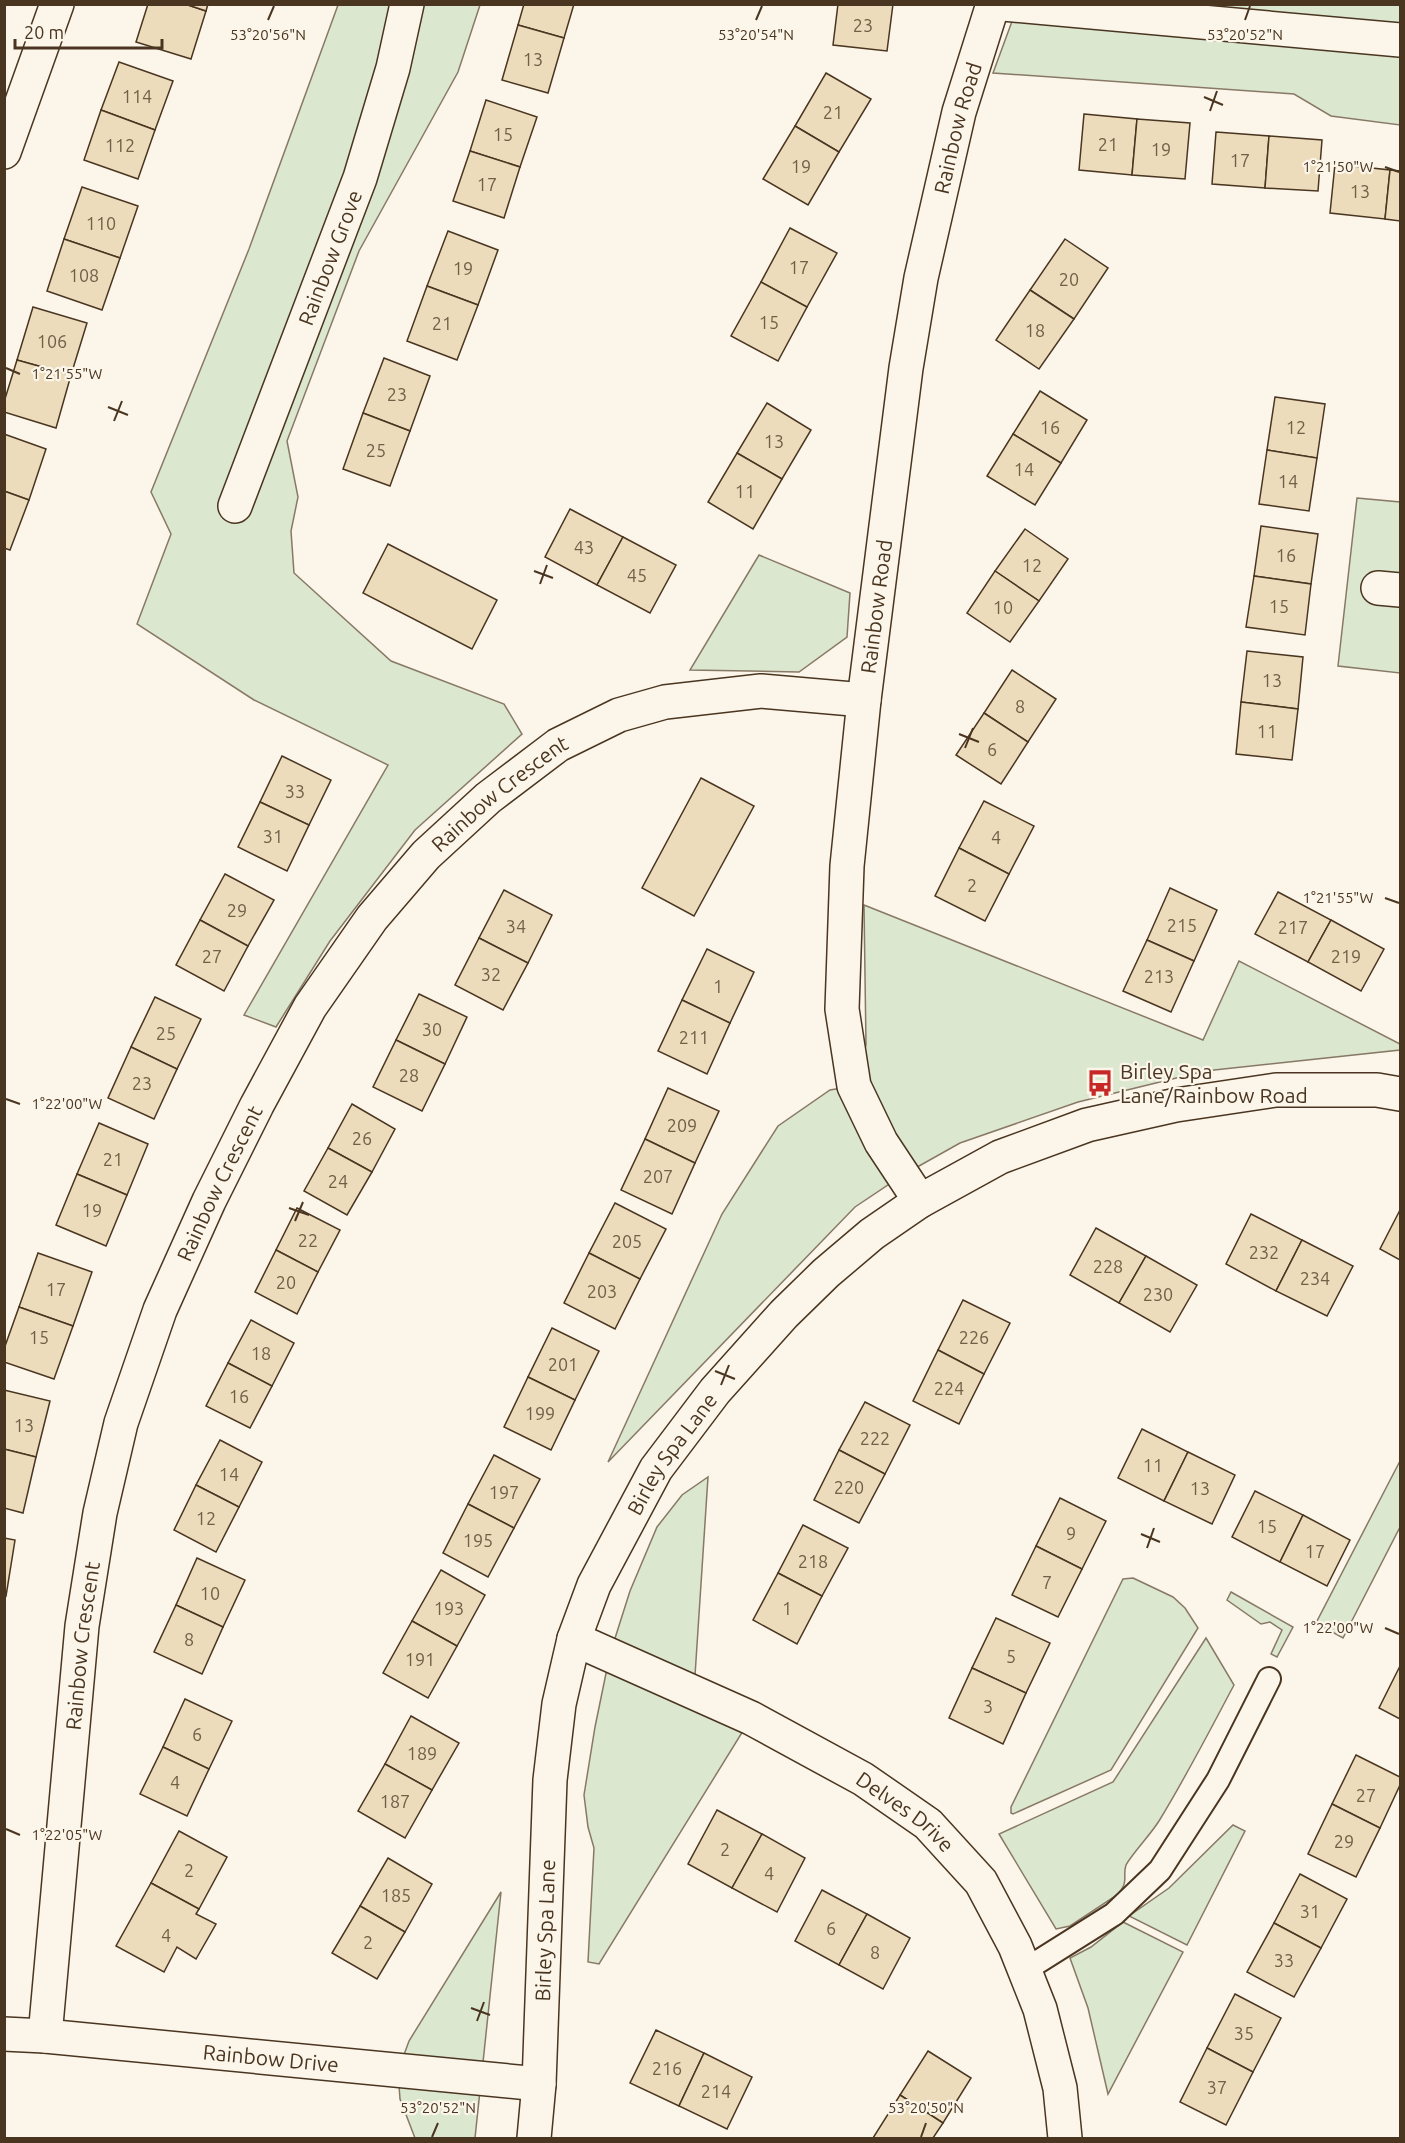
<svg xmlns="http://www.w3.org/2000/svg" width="1405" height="2143" viewBox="0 0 1405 2143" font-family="Ubuntu,sans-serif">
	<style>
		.green { fill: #dce7d0; stroke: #887966; stroke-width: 1.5 }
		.building { fill: #ecdcbc; stroke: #4a3520; stroke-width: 1.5 }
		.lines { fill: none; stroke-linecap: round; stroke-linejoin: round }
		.lane-casing { stroke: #4a3520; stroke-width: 26 }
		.street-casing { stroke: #4a3520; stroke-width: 36 }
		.secondary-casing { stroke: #4a3520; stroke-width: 36 }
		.lane { stroke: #fbf6e9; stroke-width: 22 }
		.street { stroke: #fbf6e9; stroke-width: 33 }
		.secondary { stroke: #fbf6e9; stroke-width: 33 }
		.ticks { fill: none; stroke: #4a3520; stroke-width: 2 }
		.labels { text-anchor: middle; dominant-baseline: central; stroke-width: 4.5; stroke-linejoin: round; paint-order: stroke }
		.number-label { font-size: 18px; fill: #725f47 }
		.street-label { font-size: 21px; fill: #4a3520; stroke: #fbf6e9 }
		.poi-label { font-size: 21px; fill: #4a3520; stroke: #fbf6e9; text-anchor: start }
		.ticks-label { font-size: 15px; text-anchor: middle; fill: #4a3520; stroke: #fbf6e9; stroke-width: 4.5; stroke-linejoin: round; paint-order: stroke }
	</style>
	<rect width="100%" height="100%" fill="#fbf6e9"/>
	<!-- green -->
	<g class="green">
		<polygon points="338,5 480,5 458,72 359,251 287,441 298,497 291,531 294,573 391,661 504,704 522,734 415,830 330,941 276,1027 244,1015 388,765 254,700 137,624 171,534 151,492 249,249"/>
		<polygon points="1018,5 1400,5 1400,125 1331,116 1294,94 993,73"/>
		<polygon points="1357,498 1400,502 1400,673 1338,666"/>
		<polygon points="759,555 850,593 847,637 799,672 690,670"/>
		<polygon points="864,905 1203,1040 1239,961 1400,1044 1400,1050 1205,1071 1078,1102 960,1143 903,1175 855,1207 608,1462 722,1214 778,1126 830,1090 854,1086 866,1045"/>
		<polygon points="1400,1461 1400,1527 1343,1638 1316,1623"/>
		<polygon points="708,1477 694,1691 751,1718 599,1964 588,1962 594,1848 588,1827 584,1795 595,1727 610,1654 630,1591 657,1527 682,1495"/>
		<polygon points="1133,1578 1173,1597 1185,1608 1198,1628 1111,1770 1013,1814 1011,1813 1011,1807 1123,1579"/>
		<polygon points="1231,1592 1293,1627 1277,1657 1271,1654 1282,1630 1270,1622 1261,1624 1227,1600"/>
		<path d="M1206,1638l28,47c-24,45 -48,92 -75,136 -8,13 -28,34 -33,44 -4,12 4,16 -9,30l-47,31 -14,3 -57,-95 114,-52z"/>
		<polygon points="1233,1825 1245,1831 1187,1945 1129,1916 1169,1888"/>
		<polygon points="501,1892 475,2138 415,2138 400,2099 398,2071 409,2041"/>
		<polygon points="1123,1922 1183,1952 1108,2094 1088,2008 1070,1958 1091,1947"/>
	</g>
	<!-- building -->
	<g class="building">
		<polygon points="148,4 185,4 206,11 191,59 136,42"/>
		<polygon points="185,4 208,4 206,11"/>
		<polygon points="524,4 574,4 564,38 518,25"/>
		<polygon points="838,4 893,4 887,51 833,45"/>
		<polygon points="518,25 564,38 548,93 502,80"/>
		<polygon points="119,62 173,81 155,130 101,110"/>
		<polygon points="826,73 871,99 839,152 795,126"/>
		<polygon points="486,100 537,117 520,167 470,151"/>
		<polygon points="101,110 155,130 138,179 84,160"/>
		<polygon points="1084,114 1137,119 1132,175 1079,170"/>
		<polygon points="1137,119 1190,123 1185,179 1132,175"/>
		<polygon points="795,126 839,152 808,205 763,179"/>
		<polygon points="1216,132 1269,136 1265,188 1212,184"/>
		<polygon points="1269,136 1322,140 1318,191 1265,188"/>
		<polygon points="470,151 520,167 504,218 453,201"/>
		<polygon points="1335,164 1390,170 1385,219 1330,213"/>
		<polygon points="1390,170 1400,171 1400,221 1385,219"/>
		<polygon points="82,187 138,206 120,258 64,239"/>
		<polygon points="790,228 837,253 807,307 761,282"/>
		<polygon points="448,231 498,250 478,305 427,286"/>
		<polygon points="64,239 120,258 102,310 47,291"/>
		<polygon points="1065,239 1108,268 1074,319 1030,290"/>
		<polygon points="761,282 807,307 778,361 731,336"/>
		<polygon points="427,286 478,305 457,360 407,341"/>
		<polygon points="1030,290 1074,319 1039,369 996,340"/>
		<polygon points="33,307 87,323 71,375 17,360"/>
		<polygon points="384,358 430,376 410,431 363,413"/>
		<polygon points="17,360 71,375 56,428 4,412 4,402"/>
		<polygon points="1040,391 1087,420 1061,463 1013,434"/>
		<polygon points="1275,397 1325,404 1317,458 1267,450"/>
		<polygon points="767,403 811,430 782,479 737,453"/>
		<polygon points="363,413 410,431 390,486 343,469"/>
		<polygon points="4,434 46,449 29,500 4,491"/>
		<polygon points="1013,434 1061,463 1035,505 987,476"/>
		<polygon points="1267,450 1317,458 1309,511 1259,504"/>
		<polygon points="737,453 782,479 753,529 708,502"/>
		<polygon points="4,491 29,500 10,550 4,548"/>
		<polygon points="570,509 623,537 597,585 545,557"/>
		<polygon points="1261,526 1318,534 1311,584 1254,576"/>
		<polygon points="1025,529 1068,559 1039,601 995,571"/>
		<polygon points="623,537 676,565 650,613 597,585"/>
		<polygon points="388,544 497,600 472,649 363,593"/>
		<polygon points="995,571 1039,601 1010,642 967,613"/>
		<polygon points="1254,576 1311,584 1305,635 1246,627"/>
		<polygon points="1247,651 1303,657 1298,709 1241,702"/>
		<polygon points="1012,670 1056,699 1028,742 984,713"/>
		<polygon points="1241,702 1298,709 1292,760 1236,754"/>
		<polygon points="984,713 1028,742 1001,784 956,755"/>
		<polygon points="282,756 331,780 309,825 260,802"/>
		<polygon points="701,778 754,806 694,916 642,888"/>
		<polygon points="984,801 1034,826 1009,874 959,848"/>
		<polygon points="260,802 309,825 287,871 238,847"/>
		<polygon points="959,848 1009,874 985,921 935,896"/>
		<polygon points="225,874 274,900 248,946 200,920"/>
		<polygon points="1170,888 1217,910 1194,961 1147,940"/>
		<polygon points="504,890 552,915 528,963 479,938"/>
		<polygon points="1278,892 1331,920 1308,962 1255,934"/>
		<polygon points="200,920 248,946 224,991 176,965"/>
		<polygon points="1331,920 1384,949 1361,991 1308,962"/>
		<polygon points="479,938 528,963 503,1010 455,985"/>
		<polygon points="1147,940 1194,961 1171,1012 1123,991"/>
		<polygon points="707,949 754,972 730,1023 682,1000"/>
		<polygon points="419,994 467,1017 445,1064 396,1040"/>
		<polygon points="155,997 201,1019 177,1069 131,1047"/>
		<polygon points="682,1000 730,1023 707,1074 658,1051"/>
		<polygon points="396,1040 445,1064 422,1111 373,1087"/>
		<polygon points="131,1047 177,1069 154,1119 108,1098"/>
		<polygon points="668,1088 719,1111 695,1163 645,1139"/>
		<polygon points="352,1104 395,1129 372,1172 328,1148"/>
		<polygon points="99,1123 148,1144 127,1195 77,1174"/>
		<polygon points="645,1139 695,1163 672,1214 621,1190"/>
		<polygon points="328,1148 372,1172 347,1215 304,1191"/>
		<polygon points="77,1174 127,1195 106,1246 56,1225"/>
		<polygon points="615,1203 666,1229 640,1279 589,1253"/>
		<polygon points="297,1208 340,1230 318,1272 276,1250"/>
		<polygon points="1400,1210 1400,1260 1380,1249"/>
		<polygon points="1251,1214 1302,1240 1276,1291 1226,1264"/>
		<polygon points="1096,1228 1146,1256 1119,1303 1070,1275"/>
		<polygon points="1302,1240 1353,1266 1327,1316 1276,1291"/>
		<polygon points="276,1250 318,1272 297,1314 255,1292"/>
		<polygon points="38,1253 92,1272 73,1326 19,1307"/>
		<polygon points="589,1253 640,1279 615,1329 564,1303"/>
		<polygon points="1146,1256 1197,1285 1170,1332 1119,1303"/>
		<polygon points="963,1300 1010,1323 984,1374 938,1350"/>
		<polygon points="19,1307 73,1326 54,1379 4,1362 4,1349"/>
		<polygon points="251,1320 294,1343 272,1386 228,1363"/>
		<polygon points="552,1328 599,1351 575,1400 528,1377"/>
		<polygon points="938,1350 984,1374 959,1424 913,1401"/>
		<polygon points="228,1363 272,1386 250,1428 206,1406"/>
		<polygon points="528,1377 575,1400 551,1450 504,1427"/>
		<polygon points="4,1390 50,1401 36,1457 4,1449"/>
		<polygon points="865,1402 910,1425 885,1474 839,1450"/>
		<polygon points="1142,1429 1188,1452 1164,1501 1118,1478"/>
		<polygon points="220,1440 262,1462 239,1507 196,1485"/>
		<polygon points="4,1449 36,1457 23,1513 4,1508"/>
		<polygon points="839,1450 885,1474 859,1523 814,1500"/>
		<polygon points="1188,1452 1235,1475 1212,1524 1164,1501"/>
		<polygon points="494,1455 540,1479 514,1528 468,1504"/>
		<polygon points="196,1485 239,1507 216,1552 174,1530"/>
		<polygon points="1255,1491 1303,1515 1280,1562 1232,1537"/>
		<polygon points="1060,1498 1106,1521 1082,1569 1036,1546"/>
		<polygon points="468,1504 514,1528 488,1577 443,1553"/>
		<polygon points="1303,1515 1350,1540 1327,1586 1280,1562"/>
		<polygon points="803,1525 848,1548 822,1596 778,1573"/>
		<polygon points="4,1538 15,1540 6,1596 4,1595"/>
		<polygon points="1036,1546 1082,1569 1058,1617 1012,1595"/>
		<polygon points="197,1558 245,1580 223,1627 176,1605"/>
		<polygon points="441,1570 485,1595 457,1646 412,1621"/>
		<polygon points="778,1573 822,1596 797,1644 753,1620"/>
		<polygon points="176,1605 223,1627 202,1674 154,1652"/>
		<polygon points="996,1618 1050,1643 1026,1693 972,1668"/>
		<polygon points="412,1621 457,1646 428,1698 383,1673"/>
		<polygon points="1400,1666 1400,1719 1379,1708"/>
		<polygon points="972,1668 1026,1693 1003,1744 949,1718"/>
		<polygon points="185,1699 232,1721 209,1769 163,1747"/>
		<polygon points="411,1716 459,1743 432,1790 385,1764"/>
		<polygon points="163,1747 209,1769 187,1816 140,1794"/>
		<polygon points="1356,1755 1400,1777 1400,1785 1380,1828 1332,1804"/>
		<polygon points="385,1764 432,1790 405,1838 358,1811"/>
		<polygon points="1332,1804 1380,1828 1356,1877 1308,1854"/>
		<polygon points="717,1810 762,1834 732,1888 688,1864"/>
		<polygon points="179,1831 227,1857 199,1909 151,1883"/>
		<polygon points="762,1834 805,1858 777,1912 732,1888"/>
		<polygon points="388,1858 432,1884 405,1932 360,1906"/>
		<polygon points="1300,1874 1347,1899 1321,1948 1274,1923"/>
		<polygon points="151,1883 199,1909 196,1914 216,1924 196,1959 177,1947 164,1972 116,1946"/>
		<polygon points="822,1890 867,1914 839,1965 795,1941"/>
		<polygon points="360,1906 405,1932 377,1979 332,1953"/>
		<polygon points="867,1914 910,1938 883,1989 839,1965"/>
		<polygon points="1274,1923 1321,1948 1294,1997 1247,1972"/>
		<polygon points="1235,1994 1281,2018 1253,2072 1207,2048"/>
		<polygon points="656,2030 704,2053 679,2106 630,2083"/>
		<polygon points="1207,2048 1253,2072 1226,2125 1180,2102"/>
		<polygon points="928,2051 971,2078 943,2123 900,2095"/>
		<polygon points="704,2053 752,2077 727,2129 679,2106"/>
		<polygon points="900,2095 943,2123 933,2138 873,2138"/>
	</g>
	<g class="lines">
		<defs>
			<polyline id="lane" points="1025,1970 1114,1914 1160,1870 1218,1780 1269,1679"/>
			<g id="street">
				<polyline points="1003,4 1400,40"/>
				<polyline points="4,152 57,4"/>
				<path id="s1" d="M235,506l125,-328 33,-110 14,-64"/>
				<polyline points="1378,588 1400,590"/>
				<path id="s2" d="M920,1201l-39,-59 -27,-56 -12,-77 5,-143 17,-166 42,-332 15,-90 38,-166 34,-108"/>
				<path id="s3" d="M574,1639l177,79 112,61 65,45 53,58 34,64 25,63 20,79 5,50"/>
				<path id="s4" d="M4,2034l41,2 494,48"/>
				<path id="s5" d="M45,2036l37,-410 18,-113 21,-90 39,-113 49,-109 48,-96 53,-98 62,-89 54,-63 62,-57 70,-53 61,-30 46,-13 96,-11 103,9"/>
			</g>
			<g id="secondary">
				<path id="s6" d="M534,2138l5,-54 11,-304 9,-76 15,-65 20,-54 62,-116 59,-78 69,-77 42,-41 46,-39 48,-33 80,-44 87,-32 89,-20 100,-15h101l23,4"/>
			</g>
		</defs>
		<!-- lane casing -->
		<use href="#lane" class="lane-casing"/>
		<!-- street casing -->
		<use href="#street" class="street-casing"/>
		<!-- secondary casing -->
		<use href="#secondary" class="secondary-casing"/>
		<!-- lane -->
		<use href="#lane" class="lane"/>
		<!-- street -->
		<use href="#street" class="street"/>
		<!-- secondary -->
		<use href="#secondary" class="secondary"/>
	</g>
	<!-- ticks -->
	<path class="ticks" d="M268,20l6,-14M756,20l6,-14M1245,20l5,-14M1204,97l19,8M1210,111l7,-20M1385,167l14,5M6,368l14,6M108,407l20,8M114,421l8,-20M534,571l19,7M540,584l7,-19M959,734l20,8M965,748l8,-20M1385,898l14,5M6,1099l14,5M289,1208l20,7M295,1221l8,-19M715,1371l20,8M721,1385l8,-20M1141,1534l19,8M1147,1548l7,-20M1385,1628l14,6M6,1829l14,6M471,2008l19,7M477,2021l7,-19M432,2137l6,-14M921,2137l5,-14"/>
	<!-- icons -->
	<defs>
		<symbol id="bus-bare" viewBox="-9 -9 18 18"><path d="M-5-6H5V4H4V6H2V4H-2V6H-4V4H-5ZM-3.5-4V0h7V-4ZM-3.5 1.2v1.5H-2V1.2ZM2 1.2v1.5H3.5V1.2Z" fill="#c62828" stroke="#fbf6e9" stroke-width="2.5" paint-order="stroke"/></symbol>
	</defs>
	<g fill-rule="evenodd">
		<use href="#bus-bare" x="1081" y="1064" width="38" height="38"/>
	</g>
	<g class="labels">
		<!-- number labels -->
		<g class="number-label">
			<text x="863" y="25">23</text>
			<text x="533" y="59">13</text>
			<text x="137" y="96">114</text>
			<text x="833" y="112">21</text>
			<text x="503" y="134">15</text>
			<text x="1108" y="144">21</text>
			<text x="120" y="145">112</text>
			<text x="1161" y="149">19</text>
			<text x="1240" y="160">17</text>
			<text x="801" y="166">19</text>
			<text x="487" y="184">17</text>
			<text x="1360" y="191">13</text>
			<text x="101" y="223">110</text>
			<text x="799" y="267">17</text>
			<text x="463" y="268">19</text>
			<text x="84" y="275">108</text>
			<text x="1069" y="279">20</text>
			<text x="769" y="322">15</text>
			<text x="442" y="323">21</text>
			<text x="1035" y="330">18</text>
			<text x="52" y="341">106</text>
			<text x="397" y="394">23</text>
			<text x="1050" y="427">16</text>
			<text x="1296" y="427">12</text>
			<text x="774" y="441">13</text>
			<text x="376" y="450">25</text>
			<text x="1024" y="469">14</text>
			<text x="1288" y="481">14</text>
			<text x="745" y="491">11</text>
			<text x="584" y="547">43</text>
			<text x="1286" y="555">16</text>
			<text x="1032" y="565">12</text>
			<text x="637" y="575">45</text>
			<text x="1279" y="606">15</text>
			<text x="1003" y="607">10</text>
			<text x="1272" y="680">13</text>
			<text x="1020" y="706">8</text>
			<text x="1267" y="731">11</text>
			<text x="992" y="749">6</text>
			<text x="295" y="791">33</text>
			<text x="273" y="836">31</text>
			<text x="996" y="837">4</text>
			<text x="972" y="885">2</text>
			<text x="237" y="910">29</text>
			<text x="1182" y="925">215</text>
			<text x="516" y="926">34</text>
			<text x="1293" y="927">217</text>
			<text x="212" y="956">27</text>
			<text x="1346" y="956">219</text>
			<text x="491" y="974">32</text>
			<text x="1159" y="976">213</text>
			<text x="718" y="986">1</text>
			<text x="432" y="1029">30</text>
			<text x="166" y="1033">25</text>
			<text x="694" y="1037">211</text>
			<text x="409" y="1075">28</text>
			<text x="142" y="1083">23</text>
			<text x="682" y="1125">209</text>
			<text x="362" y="1138">26</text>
			<text x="113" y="1159">21</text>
			<text x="658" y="1176">207</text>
			<text x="338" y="1181">24</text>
			<text x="92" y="1210">19</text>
			<text x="308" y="1240">22</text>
			<text x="627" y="1241">205</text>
			<text x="1264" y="1252">232</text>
			<text x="1108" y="1266">228</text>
			<text x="1315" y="1278">234</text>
			<text x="286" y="1282">20</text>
			<text x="56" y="1289">17</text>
			<text x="602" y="1291">203</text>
			<text x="1158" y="1294">230</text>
			<text x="39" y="1337">15</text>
			<text x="974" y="1337">226</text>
			<text x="261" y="1353">18</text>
			<text x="563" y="1364">201</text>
			<text x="949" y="1388">224</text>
			<text x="239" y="1396">16</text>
			<text x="540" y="1413">199</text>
			<text x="24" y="1425">13</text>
			<text x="875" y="1438">222</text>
			<text x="1153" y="1465">11</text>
			<text x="229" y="1474">14</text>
			<text x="849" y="1487">220</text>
			<text x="1200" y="1488">13</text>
			<text x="504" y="1492">197</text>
			<text x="206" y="1518">12</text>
			<text x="1267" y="1526">15</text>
			<text x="1071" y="1533">9</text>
			<text x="478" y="1540">195</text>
			<text x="1315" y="1551">17</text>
			<text x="813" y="1561">218</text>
			<text x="1047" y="1582">7</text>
			<text x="210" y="1593">10</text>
			<text x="449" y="1608">193</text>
			<text x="787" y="1608">1</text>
			<text x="189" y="1639">8</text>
			<text x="1011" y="1656">5</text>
			<text x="420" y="1659">191</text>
			<text x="988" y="1706">3</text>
			<text x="197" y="1734">6</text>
			<text x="422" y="1753">189</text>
			<text x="175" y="1782">4</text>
			<text x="1366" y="1795">27</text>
			<text x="395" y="1801">187</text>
			<text x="1344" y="1841">29</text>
			<text x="725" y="1849">2</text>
			<text x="189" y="1870">2</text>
			<text x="769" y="1873">4</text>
			<text x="396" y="1895">185</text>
			<text x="1310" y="1911">31</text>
			<text x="831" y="1928">6</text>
			<text x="166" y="1935">4</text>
			<text x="368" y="1942">2</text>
			<text x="875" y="1952">8</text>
			<text x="1284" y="1960">33</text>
			<text x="1244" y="2033">35</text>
			<text x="667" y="2068">216</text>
			<text x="1217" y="2087">37</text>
			<text x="716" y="2091">214</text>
		</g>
		<!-- street labels -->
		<g class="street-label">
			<text stroke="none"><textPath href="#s2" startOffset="1101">Rainbow Road</textPath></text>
			<text stroke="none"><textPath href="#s1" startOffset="266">Rainbow Grove</textPath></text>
			<text stroke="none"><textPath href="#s2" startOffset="615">Rainbow Road</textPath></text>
			<text stroke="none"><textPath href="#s5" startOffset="1364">Rainbow Crescent</textPath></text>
			<text stroke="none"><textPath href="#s5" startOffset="878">Rainbow Crescent</textPath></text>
			<text stroke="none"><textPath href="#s6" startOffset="712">Birley Spa Lane</textPath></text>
			<text stroke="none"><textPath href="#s5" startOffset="392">Rainbow Crescent</textPath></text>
			<text stroke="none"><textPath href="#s3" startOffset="375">Delves Drive</textPath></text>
			<text stroke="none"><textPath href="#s6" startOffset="208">Birley Spa Lane</textPath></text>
			<text stroke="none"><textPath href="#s4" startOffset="268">Rainbow Drive</textPath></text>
		</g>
		<!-- poi labels -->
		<g class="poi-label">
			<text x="1120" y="1071">Birley Spa<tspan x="1120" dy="24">Lane/Rainbow Road</tspan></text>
		</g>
	</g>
	<g class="ticks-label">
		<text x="268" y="40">53°20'56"N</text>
		<text x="756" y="40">53°20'54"N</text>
		<text x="1245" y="40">53°20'52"N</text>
		<text x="1338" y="172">1°21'50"W</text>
		<text x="67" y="379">1°21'55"W</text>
		<text x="1338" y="903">1°21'55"W</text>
		<text x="67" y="1109">1°22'00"W</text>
		<text x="1338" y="1633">1°22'00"W</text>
		<text x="67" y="1840">1°22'05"W</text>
		<text x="438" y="2113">53°20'52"N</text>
		<text x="926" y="2113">53°20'50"N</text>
	</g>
	<!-- border -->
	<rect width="1405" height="2143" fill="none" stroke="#4a3520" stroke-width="12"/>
	<!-- scale -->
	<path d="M15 39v9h147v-9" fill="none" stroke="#4a3520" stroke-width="3"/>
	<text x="24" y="39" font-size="18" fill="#4a3520" stroke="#fbf6e9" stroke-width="4.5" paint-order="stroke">20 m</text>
</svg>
